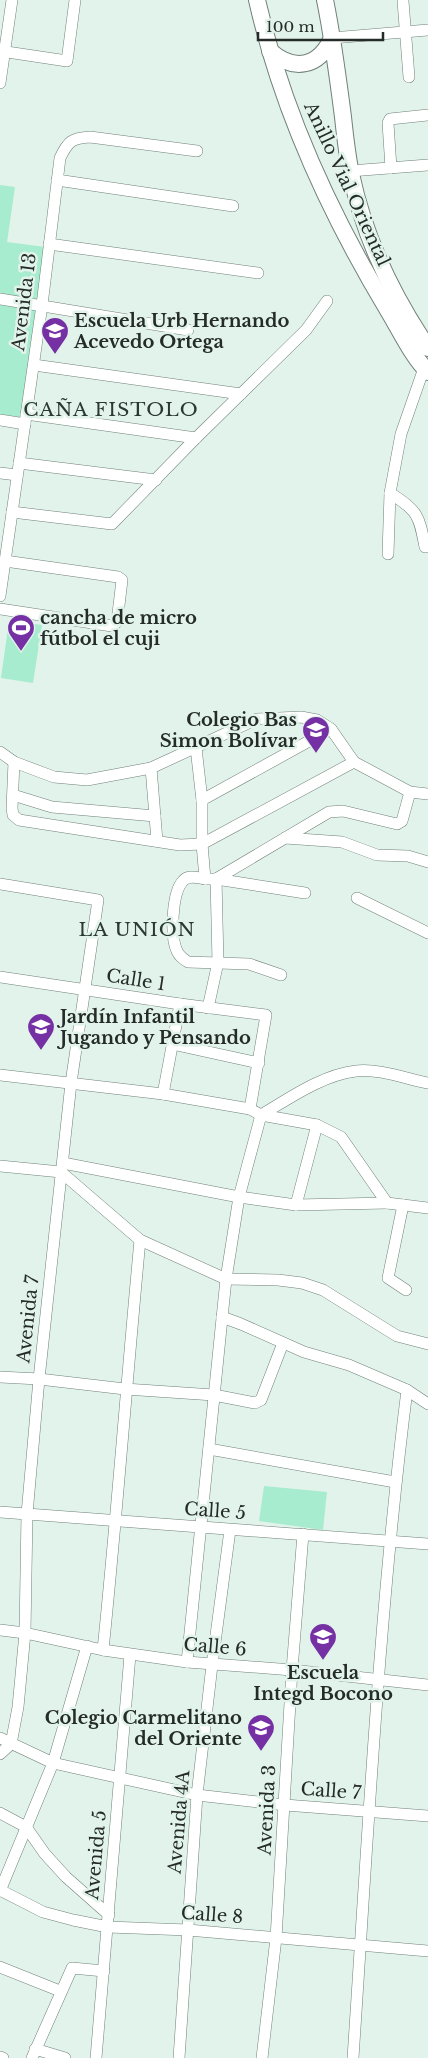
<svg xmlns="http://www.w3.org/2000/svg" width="428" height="2058" viewBox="0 0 428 2058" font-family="'Libre Baskerville',serif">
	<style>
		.green { fill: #a7ecce }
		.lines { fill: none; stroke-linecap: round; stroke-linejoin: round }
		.minor-casing { stroke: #718179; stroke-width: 12 }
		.highway-casing { stroke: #718179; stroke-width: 18 }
		.minor { stroke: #fff; stroke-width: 11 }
		.highway { stroke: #fff; stroke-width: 16 }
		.labels { text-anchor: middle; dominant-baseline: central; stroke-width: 5; stroke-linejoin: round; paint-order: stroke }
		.street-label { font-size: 18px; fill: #252b28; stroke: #e1f3ea }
		.poi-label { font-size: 18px; font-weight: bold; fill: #252b28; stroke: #e1f3ea; text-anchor: start }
		.neighbourhood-label { font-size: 19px; letter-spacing: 1px; fill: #2b3933; stroke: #e1f3ea }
	</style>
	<rect width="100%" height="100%" fill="#e1f3ea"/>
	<!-- green -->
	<g class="green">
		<polygon points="0,185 15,187 7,242 45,247 38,302 0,297"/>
		<polygon points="0,305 38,310 25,418 0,414"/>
		<polygon points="9,621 42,625 33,683 1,678"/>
		<polygon points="264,1486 327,1492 323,1530 259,1521"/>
	</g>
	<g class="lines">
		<defs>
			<g id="minor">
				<polyline points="403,1 409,77"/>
				<polyline points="332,38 428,30"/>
				<polyline points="0,51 67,61 75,0"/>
				<polyline points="0,83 12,0"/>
				<polyline points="391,168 388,123 390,119 428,115"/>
				<polyline points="350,171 428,165"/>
				<polyline points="57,180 233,206"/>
				<polyline points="49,244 258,273"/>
				<polyline points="0,299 188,330"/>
				<polyline points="34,365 241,394"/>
				<polyline points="26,414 196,438"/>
				<polyline points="0,420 25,424"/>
				<polyline points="19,463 156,480"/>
				<polyline points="0,473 17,475"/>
				<path d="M390,493c28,18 29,22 35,54"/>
				<polyline points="12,512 112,524 196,438 306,330 327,301"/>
				<polyline points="388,554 390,493 401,434 424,368"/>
				<path d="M0,596l42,-291 18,-147c8,-17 12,-20 30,-21l107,14"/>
				<polyline points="0,609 112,626 117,622 122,580 118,577 5,561"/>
				<polyline points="196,748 202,800 202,844 205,879 216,879 218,962 208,1008"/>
				<polyline points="0,752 14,762 54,777 87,780 151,768 257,719 301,717 317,720 331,729 354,762 410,792 428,794"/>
				<polyline points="14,762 12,808 13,815 19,820 180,845 202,844 354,762"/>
				<polyline points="151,768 157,841"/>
				<polyline points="13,795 52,807 155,816"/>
				<polyline points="202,800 331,729"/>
				<polyline points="285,838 342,842 377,855 408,856 428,862"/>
				<path d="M205,879c-7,-1 -17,-5 -22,2 -11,11 -13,56 -6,70 2,5 5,7 11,11l61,2 32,11"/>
				<polyline points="0,884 98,900 71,1083 39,1379 27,1514 25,1633 18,1707 11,1744 0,1754"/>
				<polyline points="305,893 216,879 329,812 343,811 397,824 402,821 410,792"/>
				<polyline points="357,898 428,933"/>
				<polyline points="0,977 180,1004 266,1015 250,1109"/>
				<polyline points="172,1044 259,1063"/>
				<polyline points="0,1075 163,1094 250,1109 261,1115 317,1125 341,1137 387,1203 428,1208"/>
				<polyline points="163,1094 180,1004"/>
				<polyline points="63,1163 239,1197 296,1205 387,1203"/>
				<polyline points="0,1166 61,1172 140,1240 226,1279 278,1280 302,1283 323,1290 397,1336 428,1344"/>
				<polyline points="296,1205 317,1125"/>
				<polyline points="403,1205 388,1278 406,1290"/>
				<polyline points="222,1317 241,1324 304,1352 349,1365 407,1390 428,1404"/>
				<polyline points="0,1377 39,1379 125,1389 214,1395 255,1403 261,1400 283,1343"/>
				<polyline points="209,1449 395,1482"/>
				<polyline points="0,1512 428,1544"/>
				<polyline points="0,1630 25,1633 103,1650 187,1662 292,1670 428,1685"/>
				<path d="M103,1650c14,-136 24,-273 37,-410"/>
				<path d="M187,1662l39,-383 13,-82 22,-82c29,-17 61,-40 95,-44 21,-3 51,8 72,12"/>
				<polyline points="0,1738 53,1763 197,1795 285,1805 428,1816"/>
				<polyline points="0,1813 26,1827 45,1854 66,1877 109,1915"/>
				<polyline points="0,1890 43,1912 73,1920 108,1927 188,1930 428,1951"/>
				<polyline points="0,1891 53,1763 87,1646"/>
				<polyline points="0,1967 60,1991"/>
				<polyline points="35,2049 65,2058"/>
				<polyline points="0,2057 3,2058"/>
				<polyline points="32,2058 72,1968 104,1971"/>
				<polyline points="96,2058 130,1655"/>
				<polyline points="179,2058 197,1795 212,1665 230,1530"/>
				<polyline points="262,2058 276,1938 292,1670 303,1534"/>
				<path d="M353,2058c15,-223 26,-447 54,-668"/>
			</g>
			<g id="highway">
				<path d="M257,0c25,110 74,216 132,312 12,20 23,44 39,60"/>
				<path d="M325,0c8,39 13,78 18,117 2,19 4,38 8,57 13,62 41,121 77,174"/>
				<path d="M270,51c24,21 49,16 62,-13"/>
			</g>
		</defs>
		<!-- minor casing -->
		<use href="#minor" class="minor-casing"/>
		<!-- highway casing -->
		<use href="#highway" class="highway-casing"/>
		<!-- minor -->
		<use href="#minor" class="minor"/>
		<!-- highway -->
		<use href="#highway" class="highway"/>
	</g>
	<!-- icons -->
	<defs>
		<symbol id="school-pin" viewBox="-11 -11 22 30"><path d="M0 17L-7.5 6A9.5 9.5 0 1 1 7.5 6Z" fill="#7530a4" stroke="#e1f3ea"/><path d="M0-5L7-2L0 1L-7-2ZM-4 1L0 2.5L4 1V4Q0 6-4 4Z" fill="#fff"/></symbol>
		<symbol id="stadium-pin" viewBox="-11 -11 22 30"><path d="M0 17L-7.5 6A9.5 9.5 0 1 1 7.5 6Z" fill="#7530a4" stroke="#e1f3ea"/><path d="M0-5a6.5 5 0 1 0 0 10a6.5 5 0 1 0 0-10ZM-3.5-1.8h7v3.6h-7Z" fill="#fff"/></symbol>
	</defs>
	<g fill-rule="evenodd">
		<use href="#school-pin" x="39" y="315" width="32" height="43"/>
		<use href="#stadium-pin" x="5" y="612" width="32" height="43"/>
		<use href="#school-pin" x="300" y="714" width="32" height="43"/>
		<use href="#school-pin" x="25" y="1011" width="32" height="43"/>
		<use href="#school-pin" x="307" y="1621" width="32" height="43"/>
		<use href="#school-pin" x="245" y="1712" width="32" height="43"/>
	</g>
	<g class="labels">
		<!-- street labels -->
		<g class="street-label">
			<text transform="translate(347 184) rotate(65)">Anillo Vial Oriental</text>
			<text transform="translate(24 302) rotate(-83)">Avenida 13</text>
			<text transform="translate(136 980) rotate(9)">Calle 1</text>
			<text transform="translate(28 1319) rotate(-84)">Avenida 7</text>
			<text transform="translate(215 1511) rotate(4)">Calle 5</text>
			<text transform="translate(215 1647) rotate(5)">Calle 6</text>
			<text transform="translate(331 1791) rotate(4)">Calle 7</text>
			<text transform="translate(267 1810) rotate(-87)">Avenida 3</text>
			<text transform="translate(179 1822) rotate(-85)">Avenida 4A</text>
			<text transform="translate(96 1855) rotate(-85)">Avenida 5</text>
			<text transform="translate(212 1915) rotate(4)">Calle 8</text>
		</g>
		<!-- poi labels -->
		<g class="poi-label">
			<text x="74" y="321">Escuela Urb Hernando<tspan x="74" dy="21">Acevedo Ortega</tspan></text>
			<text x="40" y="618">cancha de micro<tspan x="40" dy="21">fútbol el cuji</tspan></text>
			<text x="297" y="720" text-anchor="end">Colegio Bas<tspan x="297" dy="21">Simon Bolívar</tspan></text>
			<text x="60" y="1017">Jardín Infantil<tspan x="60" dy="21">Jugando y Pensando</tspan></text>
			<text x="323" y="1673" text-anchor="middle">Escuela<tspan x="323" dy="21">Integd Bocono</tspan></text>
			<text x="242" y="1718" text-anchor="end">Colegio Carmelitano<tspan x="242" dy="21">del Oriente</tspan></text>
		</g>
		<!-- neighbourhood labels -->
		<g class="neighbourhood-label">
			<text x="111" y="409">CAÑA FISTOLO</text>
			<text x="137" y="929">LA UNIÓN</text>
		</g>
	</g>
	<!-- scale -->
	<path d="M258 32v8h125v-8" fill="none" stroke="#252b28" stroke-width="2.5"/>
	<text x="266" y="32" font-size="15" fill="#252b28" stroke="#e1f3ea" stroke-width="4" paint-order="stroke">100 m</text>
</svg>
